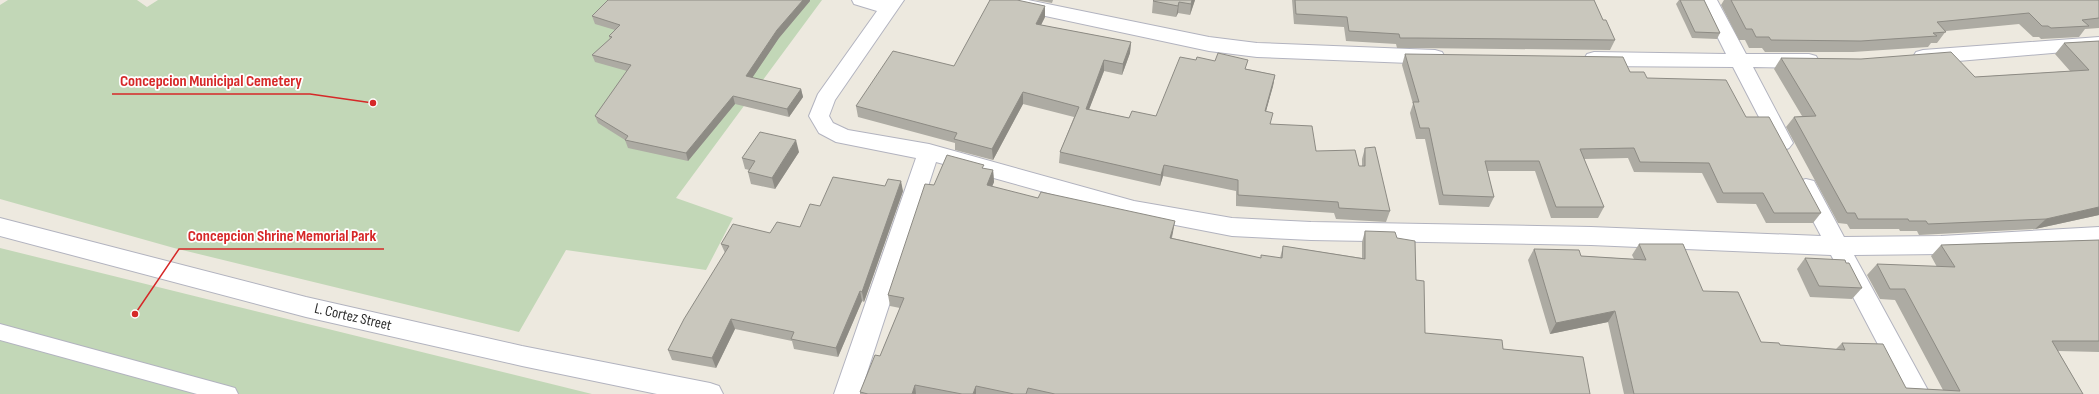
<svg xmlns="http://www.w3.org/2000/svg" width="2099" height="394" viewBox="0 0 2099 394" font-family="'Sofia Sans Condensed',sans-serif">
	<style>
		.cemetery { fill: #c2d7b7 }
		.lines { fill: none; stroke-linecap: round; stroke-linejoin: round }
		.lane-casing { stroke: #b2b3bf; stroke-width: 2 }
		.street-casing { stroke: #b2b3bf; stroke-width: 2 }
		.secondary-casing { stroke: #b2b3bf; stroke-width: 2 }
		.lane { fill: #fff; fill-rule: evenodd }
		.street { fill: #fff; fill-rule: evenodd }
		.secondary { fill: #fff; fill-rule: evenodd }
		.wall { fill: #adaba3 }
		.shaded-wall { fill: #8d8b84 }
		.building { fill: #c9c7bd; stroke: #8d8b84 }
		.labels { text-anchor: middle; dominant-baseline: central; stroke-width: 3.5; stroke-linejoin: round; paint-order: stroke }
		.street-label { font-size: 15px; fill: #2c2c2c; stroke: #fff }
		.leader { fill: none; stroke: #d62828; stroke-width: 1.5 }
		.callout-dot { fill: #d62828; stroke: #fff; stroke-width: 1.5 }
		.callout-label { font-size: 16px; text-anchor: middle; font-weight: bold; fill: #d62828; stroke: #fff; stroke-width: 3.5; stroke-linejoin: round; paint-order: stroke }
	</style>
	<rect width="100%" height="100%" fill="#ede9df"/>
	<!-- cemetery -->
	<g class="cemetery">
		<polygon points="8,0 137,0 147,7 158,0 822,0 676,198 733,218 706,270 566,250 519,332 174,248 0,199 0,5"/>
		<polygon points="0,248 592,394 0,394"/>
	</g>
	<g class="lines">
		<defs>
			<polygon id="lane" points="0,324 228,386 235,388 238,394 197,394 0,340"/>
			<g id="street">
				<polygon points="852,0 904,0 835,100 829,116 833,123 848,130 929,144 1134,201 1232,218 1311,222 1591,227 1821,236 1795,187 1798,181 1806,179 1814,181 1844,237 1941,236 2099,227 2099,245 1941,254 1854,255 1930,394 1904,394 1831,255 1591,245 1311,240 1232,236 1134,217 936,162 860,394 834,394 916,158 836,142 819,133 809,116 818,94 877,11 854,4"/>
				<polygon points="990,0 1028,0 1209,37 1257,43 1435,50 1442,52 1445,57 1442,62 1435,64 1257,57 1209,51 999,6 992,4"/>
				<polygon points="1699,0 1717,0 1746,54 1809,54 1816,56 1819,61 1816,66 1809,68 1753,67 1793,143 1789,148 1782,151 1775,148 1733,67 1594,66 1587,64 1584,59 1587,54 1594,52 1726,54"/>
				<polygon points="2099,37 2099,49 1923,64 1916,62 1913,57 1916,52 1923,50"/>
			</g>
			<polygon id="secondary" points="0,218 306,297 522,346 710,383 719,386 723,394 657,394 522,366 306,317 0,236"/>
		</defs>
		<!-- lane casing -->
		<use href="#lane" class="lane-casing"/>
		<!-- street casing -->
		<use href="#street" class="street-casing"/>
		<!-- secondary casing -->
		<use href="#secondary" class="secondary-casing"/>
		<!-- lane -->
		<use href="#lane" class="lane"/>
		<!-- street -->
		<use href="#street" class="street"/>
		<!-- secondary -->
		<use href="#secondary" class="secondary"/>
	</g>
	<!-- wall -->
	<g class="wall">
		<polygon points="1035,0 1053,0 1052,3"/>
		<polygon points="1195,0 1190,15 1178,13 1176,17 1152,13 1153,1"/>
		<polygon points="1292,0 1594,0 1603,20 1615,40 1610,50 1414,48 1397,48 1396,44 1346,41 1344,27 1294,24"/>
		<polygon points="1679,0 1704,0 1720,33 1717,39 1692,38 1676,4"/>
		<polygon points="1724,0 2099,0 2099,28 2085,29 2079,37 2041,39 2039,37 2033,37 2019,24 1946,31 1937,43 1931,43 1928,47 1853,52 1765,52 1762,48 1749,48 1745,40 1739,40 1721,5"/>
		<polygon points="810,1 779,38 752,78 801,89 803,97 789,117 735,104 688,161 628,148 625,140 598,123 595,116 627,71 595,62 592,55 610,39 609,36 615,30 595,24 592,16"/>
		<polygon points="1045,17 1041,25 1131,42 1130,53 1122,75 1104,71 1089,109 1129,118 1156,116 1196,60 1247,69 1275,75 1273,86 1266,111 1270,124 1316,151 1359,166 1362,166 1362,159 1365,148 1390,211 1386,222 1336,219 1334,213 1236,206 1236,191 1163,176 1160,186 1059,163 1060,152 1074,117 1023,104 993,160 955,150 955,143 858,117 856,106 954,66"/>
		<polygon points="2099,41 2099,215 2035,229 1919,235 1917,231 1900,231 1899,229 1850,229 1847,224 1838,223 1786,127 1794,117 1802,116 1774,69 1781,58 1975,77 2070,71 2055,54 2064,43"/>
		<polygon points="1405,54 1630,72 1647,78 1746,117 1821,213 1813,223 1766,223 1756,204 1717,203 1702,173 1634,172 1628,158 1584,159 1604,207 1598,218 1551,218 1535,171 1487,171 1494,197 1489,207 1439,205 1425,139 1416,139 1410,113 1413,104 1402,65"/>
		<polygon points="799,152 775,189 751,184 748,172 749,170 745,169 742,158"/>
		<polygon points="984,169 993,170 994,182 992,187 1173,232 1172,238 1260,258 1280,258 1283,246 1362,258 1362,242 1365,231 1397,238 1416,280 1425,333 1503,349 1590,394 860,394 860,392 880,356 900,308 890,306 888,295 934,185"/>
		<polygon points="885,186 903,191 864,302 862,301 838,357 794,349 792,341 735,329 716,368 672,360 668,350 725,253 721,244 800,227 820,206"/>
		<polygon points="2099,240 2099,352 2058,351 2083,394 1624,394 1608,322 1550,334 1528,260 1534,249 1581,256 1634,259 1632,255 1639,244 1703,291 1761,342 1780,345 1836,349 1842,343 1906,388 1943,390 1895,300 1880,299 1867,275 1877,264 1937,267 1931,256 1941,245"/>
		<polygon points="1805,258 1846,263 1862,288 1852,299 1810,297 1797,269"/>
	</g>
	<!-- shaded-wall -->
	<g class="shaded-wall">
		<polygon points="803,0 810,0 810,1 779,38 748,84 746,76 777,30"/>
		<polygon points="1192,0 1195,0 1190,15 1191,4"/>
		<polygon points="1179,2 1178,13 1176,17 1178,6"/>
		<polygon points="1045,6 1045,17 1036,35 1036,24"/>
		<polygon points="1131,42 1130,53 1122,75 1123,64"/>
		<polygon points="1104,60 1104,71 1085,120 1086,109"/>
		<polygon points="1275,75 1273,86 1263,122 1265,111"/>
		<polygon points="801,89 803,97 789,117 787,109"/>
		<polygon points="1023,92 1023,104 993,160 992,149"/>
		<polygon points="733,96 735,104 688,161 686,153"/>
		<polygon points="796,140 799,152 775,189 772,178"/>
		<polygon points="1164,165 1163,176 1160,186 1161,175"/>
		<polygon points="993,170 994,182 987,197 987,185"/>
		<polygon points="901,181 903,191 864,302 862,292"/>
		<polygon points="2099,207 2099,215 2035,229 2046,219"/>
		<polygon points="1175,221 1173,232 1168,249 1170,238"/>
		<polygon points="860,291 862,301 838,357 836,348"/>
		<polygon points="1615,311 1608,322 1550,334 1556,323"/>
		<polygon points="731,319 735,329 716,368 712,358"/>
		<polygon points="915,385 916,394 912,394"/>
		<polygon points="976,386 976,394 973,394"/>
	</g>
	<!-- building -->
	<g class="building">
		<polygon points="608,0 803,0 777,30 746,76 801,89 787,109 733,96 686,153 625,140 628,136 595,116 631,65 592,55 612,37 609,36 620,25 592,16"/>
		<polygon points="990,0 1017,0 1045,6 1036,24 1131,42 1123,64 1104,60 1086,109 1129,118 1132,111 1156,116 1180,57 1196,60 1197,57 1215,61 1218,53 1248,60 1245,69 1275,75 1265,111 1273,113 1270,124 1312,126 1316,151 1355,150 1359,166 1365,166 1365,148 1375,147 1390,211 1339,208 1338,202 1238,195 1238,180 1164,165 1161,175 1060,152 1079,107 1023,92 992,149 954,139 957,133 856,106 893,51 954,66"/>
		<polygon points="1154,0 1192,0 1191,4 1179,2 1178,6 1153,1"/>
		<polygon points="1295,0 1594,0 1603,20 1606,20 1615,40 1417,38 1400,38 1399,34 1349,31 1347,17 1296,14"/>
		<polygon points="1680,0 1704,0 1720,33 1695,32"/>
		<polygon points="1731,0 2099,0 2099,18 2082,20 2089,26 2051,28 2048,26 2042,26 2029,13 1937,22 1946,32 1933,33 1937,36 1861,41 1771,40 1769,37 1756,37 1752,29 1746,29"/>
		<polygon points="2099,41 2099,207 2046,219 1928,224 1926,221 1909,221 1908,219 1858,219 1855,213 1847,213 1794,117 1816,116 1781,58 1861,59 1951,52 1975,77 2089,70 2064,43"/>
		<polygon points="1405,54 1623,57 1630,72 1644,72 1647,78 1726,80 1746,117 1769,117 1821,213 1774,213 1763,193 1723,193 1709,163 1640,162 1634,148 1580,149 1604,207 1556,207 1539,161 1485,161 1494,197 1443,195 1429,128 1420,128 1413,102 1419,102"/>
		<polygon points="760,132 796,140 772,178 748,172 755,161 742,158"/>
		<polygon points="947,155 984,165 982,168 993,170 987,185 1038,198 1041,192 1175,221 1170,238 1261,258 1261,255 1282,258 1283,246 1365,259 1365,231 1395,232 1397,238 1415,241 1416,280 1424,281 1425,333 1502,340 1503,349 1583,357 1590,394 1055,394 1028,388 1026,394 1014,394 976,386 973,394 962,394 915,385 912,394 868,394 860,392 875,355 880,356 904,298 888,295 925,184 934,185"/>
		<polygon points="833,177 885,186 888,179 901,181 862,292 860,291 836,348 791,339 794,332 731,319 712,358 668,350 684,319 729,246 721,244 733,224 770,233 777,222 800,227 810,204 820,206"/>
		<polygon points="2099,240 2099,341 2052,341 2083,394 1634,394 1615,311 1556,323 1534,249 1579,250 1581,256 1646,260 1639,244 1683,244 1703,291 1738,292 1761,342 1779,343 1780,345 1845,350 1842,343 1883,344 1906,388 1960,391 1905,289 1890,289 1877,264 1955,267 1941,245"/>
		<polygon points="1805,258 1845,260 1846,263 1849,263 1862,288 1819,286"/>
	</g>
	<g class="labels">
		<!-- street labels -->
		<g class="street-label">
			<text transform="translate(353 317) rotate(13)">L. Cortez Street</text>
		</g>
	</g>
	<!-- callouts -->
	<path class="leader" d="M373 103L310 94H112M135 314L179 249H384"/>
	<g class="callout-dot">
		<circle cx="373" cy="103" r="4"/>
		<circle cx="135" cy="314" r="4"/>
	</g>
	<g class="callout-label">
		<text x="211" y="86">Concepcion Municipal Cemetery</text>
		<text x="282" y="241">Concepcion Shrine Memorial Park</text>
	</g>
</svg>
